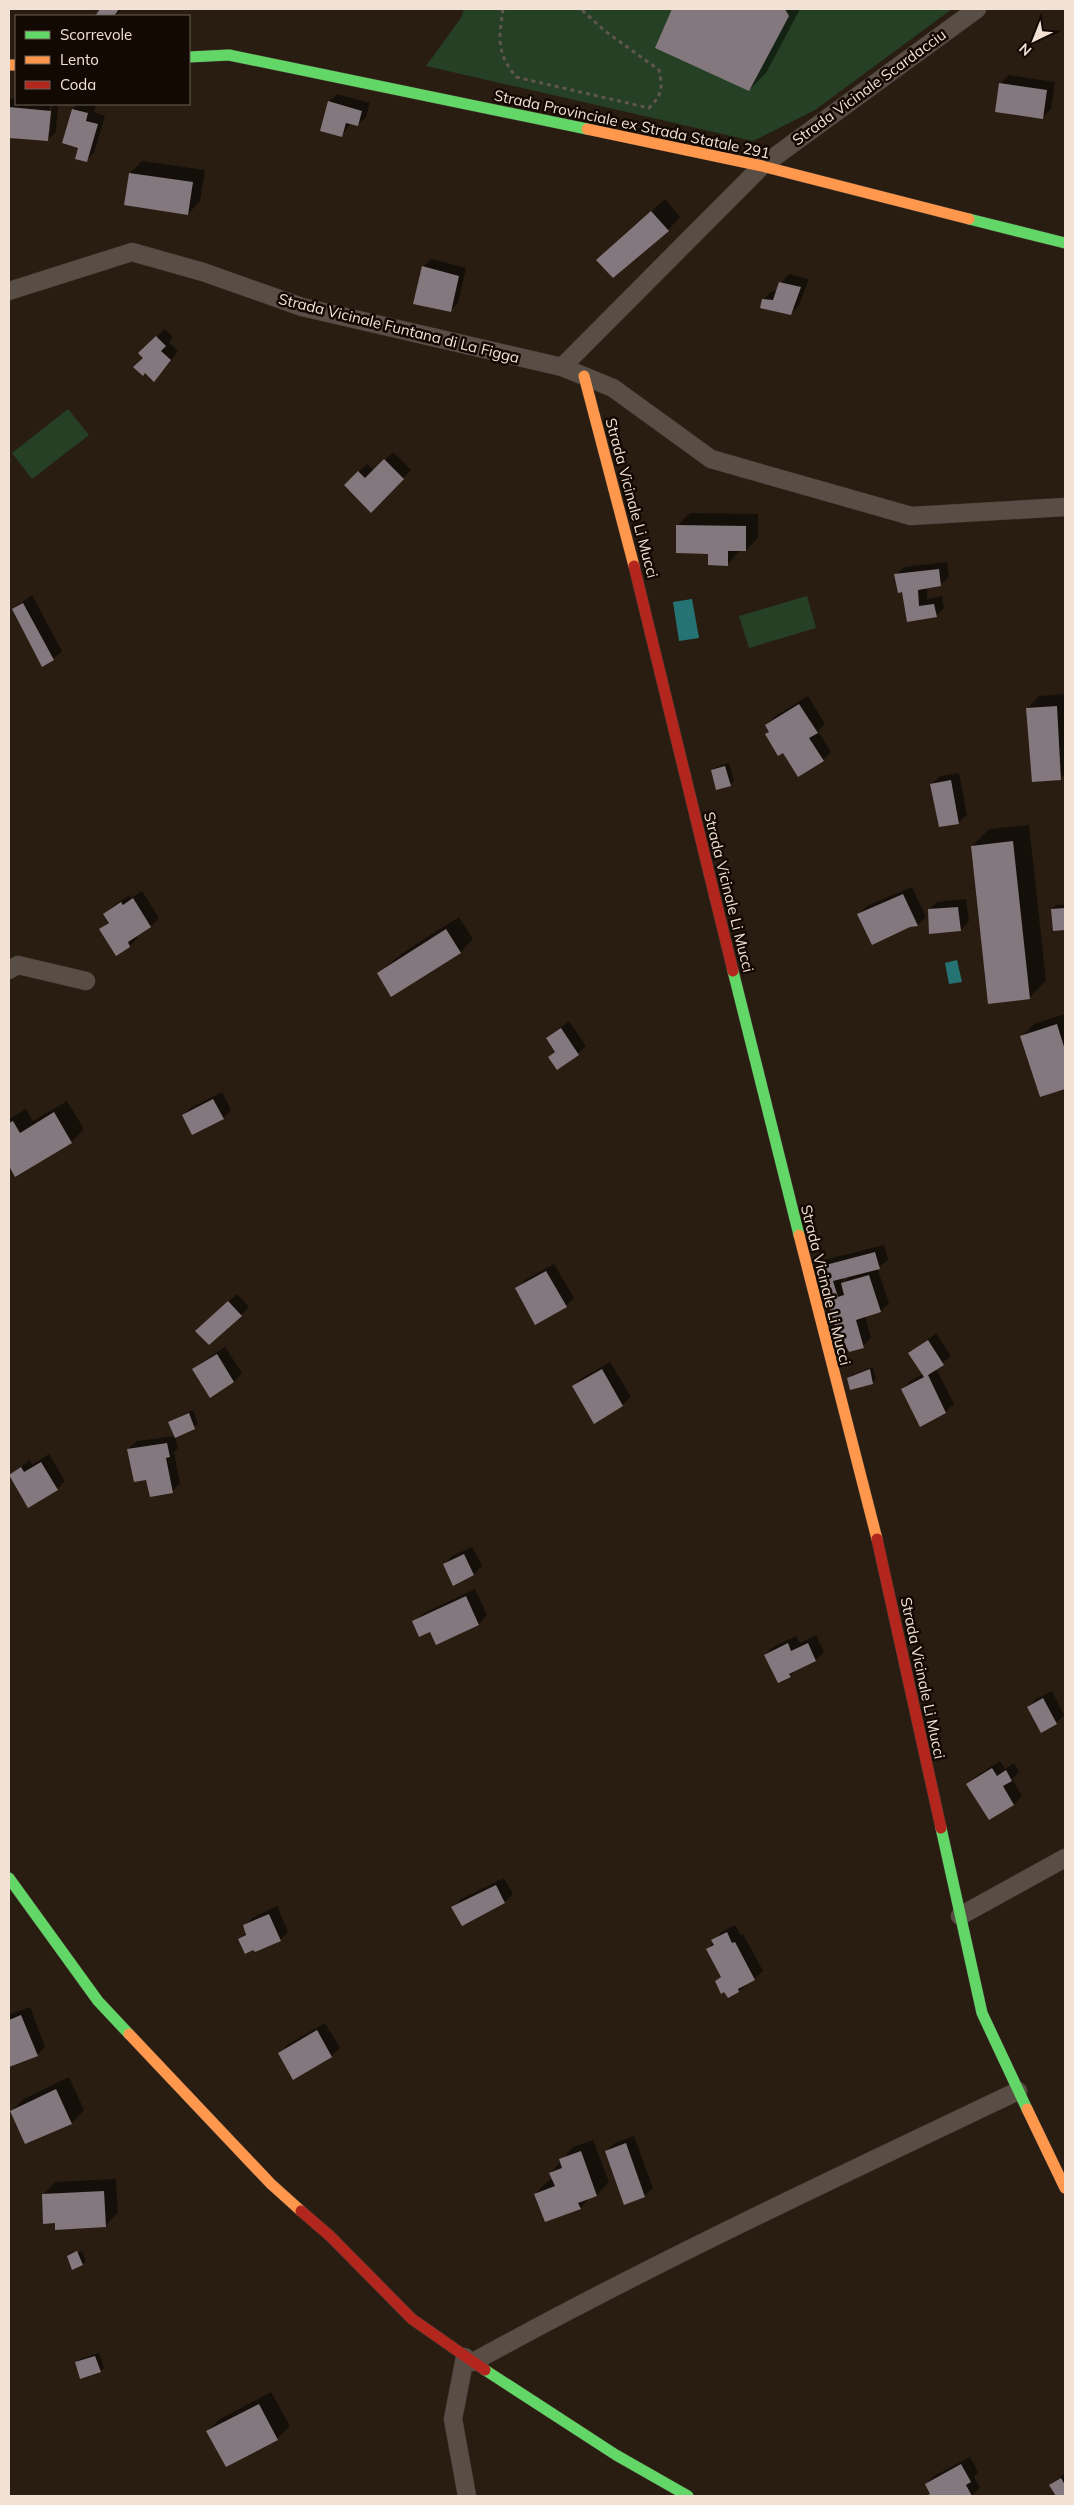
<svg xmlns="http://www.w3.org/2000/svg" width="1074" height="2505" viewBox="0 0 1074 2505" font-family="Mulish,sans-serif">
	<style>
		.green { fill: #264025 }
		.water { fill: #267374 }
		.shadow { fill: #0007; fill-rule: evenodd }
		.building { fill: #83787d }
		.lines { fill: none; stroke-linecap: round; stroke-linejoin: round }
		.street-casing { stroke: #433830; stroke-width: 19 }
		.fast-casing { stroke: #433830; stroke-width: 12 }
		.slow-casing { stroke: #433830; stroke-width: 12 }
		.jam-casing { stroke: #433830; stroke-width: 12 }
		.path { stroke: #5f564e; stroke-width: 3; stroke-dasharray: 4 4; stroke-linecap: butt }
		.street { stroke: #584e46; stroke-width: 18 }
		.fast { stroke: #63d668; stroke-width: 11 }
		.slow { stroke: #ff974d; stroke-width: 11 }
		.jam { stroke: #b3261e; stroke-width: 11 }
		.labels { text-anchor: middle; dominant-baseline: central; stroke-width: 5; stroke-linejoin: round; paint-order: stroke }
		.street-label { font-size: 15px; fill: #f2e2d6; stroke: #130903 }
	</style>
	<rect width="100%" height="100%" fill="#291d12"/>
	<!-- green -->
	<g class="green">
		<polygon points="464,9 952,9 815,110 753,141 426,66 461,18"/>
		<polygon points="68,409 89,435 32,479 12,453"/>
		<polygon points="807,596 816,628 749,648 739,616"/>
	</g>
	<!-- water -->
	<g class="water">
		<polygon points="692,599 699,638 679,641 673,602"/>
		<polygon points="957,960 962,982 949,984 945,963"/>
	</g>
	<!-- shadow -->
	<g class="shadow">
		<polygon points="101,9 121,9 116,16 97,16"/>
		<polygon points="673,9 800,9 766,73 749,90 657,47"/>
		<polygon points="1008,75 1055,82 1051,109 1043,117 1000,84"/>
		<polygon points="337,94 370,103 366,117 358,125 351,123 342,135 329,102"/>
		<path d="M9,98l7,1v5h42l-2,28 -8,8 -39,-3zM50,104h2l-2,29h-2z"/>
		<polygon points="78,104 96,105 94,112 105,116 94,153 86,161 79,147 63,143 73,109"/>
		<polygon points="142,161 205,170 200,201 188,214 130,173"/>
		<polygon points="665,199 680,217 668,230 598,260"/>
		<polygon points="431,259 466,268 458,303 450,311 423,267"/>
		<polygon points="789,274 809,279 799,305 791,314 764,299 772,291 777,292 781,283"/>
		<polygon points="165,329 173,337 169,342 178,351 162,372 144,358 148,345"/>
		<polygon points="393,452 411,470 371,511 345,485 367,464 374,471"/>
		<polygon points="690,513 758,514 758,538 746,550 740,550 728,564 677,526"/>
		<polygon points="947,562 949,577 940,585 927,587 927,599 942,596 944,608 936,616 908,621 903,590 896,575 904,567"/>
		<polygon points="32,595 62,651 53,659 13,609"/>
		<polygon points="1065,694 1065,774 1060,779 1027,709 1039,696"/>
		<polygon points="808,696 825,724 818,731 831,752 823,760 784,751 766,735 770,731 766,726 774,717"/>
		<polygon points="729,763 734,781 730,785 712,770 716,767"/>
		<polygon points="959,773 967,815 958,823 932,784 940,776"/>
		<polygon points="1029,825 1046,981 1029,998 972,846 989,829"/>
		<polygon points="912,887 926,917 918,925 910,926 859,914 867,906"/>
		<polygon points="142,891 159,918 151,926 136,935 138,938 129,946 101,930 109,921 105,914 113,906 130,895 131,898"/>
		<polygon points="966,899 969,921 961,930 931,933 929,910 937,902"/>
		<polygon points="1056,905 1065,905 1065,929 1054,930 1052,909"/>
		<polygon points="459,917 473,939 461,952 392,995 378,973 404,952"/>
		<polygon points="1065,1014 1065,1087 1041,1095 1022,1036 1034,1024"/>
		<polygon points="569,1021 586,1046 578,1054 550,1057 556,1051 548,1038"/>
		<polygon points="222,1092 231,1110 223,1118 183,1115 192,1107"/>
		<polygon points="67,1101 84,1129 71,1142 16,1175 9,1164 9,1119 26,1109 33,1121"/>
		<path d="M884,1245l4,15 -11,8 12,35 -8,8 -16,5 6,22 -8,8 -44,-78 9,-9zM851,1275l-7,7 -2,-5z"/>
		<polygon points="554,1264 574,1298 566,1306 517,1289 525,1280"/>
		<polygon points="237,1294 249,1307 241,1315 205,1323"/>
		<polygon points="936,1333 951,1356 936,1368 954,1404 945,1412 902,1390 910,1381 923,1374 910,1354"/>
		<polygon points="225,1347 242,1373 234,1382 194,1370 202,1362"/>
		<polygon points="610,1362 631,1397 622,1405 574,1387 582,1378"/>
		<polygon points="873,1367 876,1379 872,1383 848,1379 852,1375"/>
		<polygon points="193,1410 198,1424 175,1436 178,1448 174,1452 180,1483 172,1492 147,1478 128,1449 137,1441 175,1436 170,1422"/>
		<polygon points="49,1454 65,1481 57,1489 10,1475 30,1460 32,1465"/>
		<polygon points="472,1547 482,1566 474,1574 454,1584 444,1565 452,1556"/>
		<polygon points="475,1589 487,1615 479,1624 436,1643 431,1631 414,1622 422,1614"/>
		<polygon points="816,1635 824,1652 816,1660 797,1669 790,1676 765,1655 773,1647 796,1636 800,1643"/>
		<polygon points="1052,1691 1064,1715 1056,1723 1028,1707 1036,1699"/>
		<polygon points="1000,1761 1005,1769 1014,1763 1019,1772 1012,1779 1022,1796 1014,1804 989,1819 968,1784 976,1776"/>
		<polygon points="504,1878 513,1894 505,1902 462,1924 453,1908 461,1899"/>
		<polygon points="277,1906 288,1932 280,1940 239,1939 247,1932 244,1926 252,1918"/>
		<polygon points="735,1925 741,1936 743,1934 763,1971 739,1991 716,1981 722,1976 708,1949 721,1932"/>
		<polygon points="30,2007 45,2047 37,2055 9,2066 9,2015"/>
		<polygon points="325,2023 340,2048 331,2056 294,2078 279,2054 287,2045"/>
		<polygon points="69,2077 84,2110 72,2123 25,2143 11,2111 24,2099"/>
		<polygon points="634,2136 653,2188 644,2196 606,2151 615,2143"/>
		<polygon points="593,2140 609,2182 597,2195 591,2197 580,2208 535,2194 548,2181 553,2179 551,2173 573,2147"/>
		<polygon points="116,2179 118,2213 105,2226 56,2222 43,2195 55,2182"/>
		<polygon points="82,2251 86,2261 83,2264 68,2256"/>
		<polygon points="99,2353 104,2368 100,2371 76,2362 80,2359"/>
		<polygon points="271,2392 290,2426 277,2439 208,2431 220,2419"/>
		<polygon points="970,2457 978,2472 974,2477 980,2488 972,2496 928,2496 931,2493 926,2484 934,2476"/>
		<polygon points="1065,2473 1065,2496 1055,2496 1057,2495 1051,2485"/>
	</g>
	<!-- building -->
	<g class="building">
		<polygon points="100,9 119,9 114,16 95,16"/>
		<polygon points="672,9 785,9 789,16 749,91 655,48"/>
		<polygon points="999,83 1047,90 1043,119 995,112"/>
		<polygon points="328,101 362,111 358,126 346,123 342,137 320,131"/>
		<polygon points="9,107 51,111 48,141 9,138"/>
		<polygon points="72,109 88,113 86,121 98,124 87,162 75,159 78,148 62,143"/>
		<polygon points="129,173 193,182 188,215 124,205"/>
		<polygon points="651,211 669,231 613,278 596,260"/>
		<polygon points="422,266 459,276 451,312 413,304"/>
		<polygon points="779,282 801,287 791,315 760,308 762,299 773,300"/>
		<polygon points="156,336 166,346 161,351 171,360 154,382 145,373 143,376 133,367 143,358 138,353"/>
		<polygon points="384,459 404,479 371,513 344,485 358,471 365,478"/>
		<polygon points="676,525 746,526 746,551 728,551 728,566 708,565 708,554 676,553"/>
		<polygon points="939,569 941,586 918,590 919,606 934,604 937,617 907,622 902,592 898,593 894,574"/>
		<polygon points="23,603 54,660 42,667 12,609"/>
		<polygon points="799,704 818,733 809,738 824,761 798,777 783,753 778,756 765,734 769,732 765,725"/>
		<polygon points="1057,706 1061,780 1032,782 1026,708"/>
		<polygon points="725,766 731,786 716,790 711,770"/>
		<polygon points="951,780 959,824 939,827 930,784"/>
		<polygon points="1013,841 1030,999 988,1004 971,846"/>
		<polygon points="903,894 918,926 910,927 872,945 857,914"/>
		<polygon points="133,898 151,927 128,942 130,947 116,956 99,929 109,923 103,914 121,902 123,905"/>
		<polygon points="958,907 961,931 929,934 928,909"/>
		<polygon points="1065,908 1065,930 1053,931 1051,909"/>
		<polygon points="446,929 461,953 391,997 377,973"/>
		<polygon points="1057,1024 1065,1050 1065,1089 1040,1097 1020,1036"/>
		<polygon points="561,1028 579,1055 557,1070 548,1057 555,1052 546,1038"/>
		<polygon points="213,1099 224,1119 192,1135 182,1115"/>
		<polygon points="54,1112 72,1143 15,1177 9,1166 9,1123 13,1121 20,1133"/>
		<polygon points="875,1252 880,1269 833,1281 838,1297 844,1295 841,1283 869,1275 881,1312 856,1320 864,1348 849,1352 834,1324 818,1267"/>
		<polygon points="546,1271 567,1307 535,1325 515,1288"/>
		<polygon points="228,1301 242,1316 209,1345 195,1331"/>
		<polygon points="928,1340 944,1365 928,1375 946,1413 920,1427 901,1389 924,1377 908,1353"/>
		<polygon points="217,1354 234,1382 210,1398 192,1369"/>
		<polygon points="602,1369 623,1406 594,1424 572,1386"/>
		<polygon points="870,1369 873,1384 850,1390 847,1378"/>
		<polygon points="189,1413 195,1429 175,1438 168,1422"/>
		<polygon points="167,1443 170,1457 166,1458 173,1493 150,1497 146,1480 134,1482 127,1449"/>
		<polygon points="41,1462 58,1490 28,1508 9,1475 21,1467 24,1472"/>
		<polygon points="464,1554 474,1575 453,1586 443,1564"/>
		<polygon points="466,1596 479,1625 436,1645 430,1632 419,1637 412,1621"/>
		<polygon points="788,1643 791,1651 808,1643 816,1661 789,1674 791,1677 778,1683 764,1655"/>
		<polygon points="1043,1698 1057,1724 1041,1733 1027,1707"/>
		<polygon points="992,1768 997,1776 1006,1770 1012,1781 1003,1786 1014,1805 989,1820 966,1784"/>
		<polygon points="496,1885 505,1903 462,1926 451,1907"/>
		<polygon points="269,1914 281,1941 255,1952 253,1950 245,1954 238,1939 246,1935 243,1925"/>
		<polygon points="727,1932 732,1943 735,1942 755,1980 738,1989 739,1992 728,1998 724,1992 721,1994 715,1981 721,1977 706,1949 714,1945 711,1940"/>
		<polygon points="21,2015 38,2056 9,2067 9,2020"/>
		<polygon points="317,2030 332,2057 293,2080 278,2053"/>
		<polygon points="56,2089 72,2124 25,2144 10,2111"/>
		<polygon points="626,2143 645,2197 624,2205 605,2151"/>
		<polygon points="581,2151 597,2196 578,2203 581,2209 545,2222 534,2194 555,2186 549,2173 562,2168 559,2159"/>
		<polygon points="104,2191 106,2227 55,2230 55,2223 43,2224 42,2194"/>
		<polygon points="77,2251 83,2265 72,2270 67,2256"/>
		<polygon points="95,2356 101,2372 80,2379 75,2362"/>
		<polygon points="259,2404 278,2440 226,2467 206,2431"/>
		<polygon points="961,2464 971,2482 966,2485 972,2496 926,2496 930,2494 925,2484"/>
		<polygon points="1061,2478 1065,2485 1065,2496 1056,2496 1049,2485"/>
	</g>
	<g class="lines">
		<defs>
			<g id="street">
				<polyline points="9,291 132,252 203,272 302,307 562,367 613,388 711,459 911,516 1065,507"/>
				<polyline points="562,367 762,166 977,9"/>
				<polyline points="9,970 18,965 86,981"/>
				<polyline points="960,1916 1065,1858"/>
				<polyline points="465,2357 453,2419 467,2496"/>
				<path d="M473,2362c178,-98 362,-184 545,-271"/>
			</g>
			<g id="fast">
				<polyline points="189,57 229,55 587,129"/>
				<polyline points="969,219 1065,243"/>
				<polyline points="733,971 799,1235"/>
				<polyline points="941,1828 982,2013 1027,2109"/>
				<polyline points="9,1878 98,2001 129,2034"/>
				<polyline points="485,2370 616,2455 688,2496"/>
			</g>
			<g id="slow">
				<polyline points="9,65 16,65"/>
				<polyline points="587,129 762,166 969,219"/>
				<polyline points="584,376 634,566"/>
				<polyline points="799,1235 877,1539"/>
				<polyline points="129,2034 271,2184 301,2211"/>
				<polyline points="1027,2109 1065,2188"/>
			</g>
			<g id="jam">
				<polyline points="634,566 733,971"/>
				<polyline points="877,1539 941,1828"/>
				<polyline points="301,2211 330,2236 412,2319 485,2370"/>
			</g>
		</defs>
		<!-- street casing -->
		<use href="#street" class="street-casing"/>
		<!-- fast casing -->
		<use href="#fast" class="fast-casing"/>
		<!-- slow casing -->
		<use href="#slow" class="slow-casing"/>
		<!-- jam casing -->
		<use href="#jam" class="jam-casing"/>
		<!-- path -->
		<path class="path" d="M503,9c-4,30 -7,43 13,68l133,31c13,-13 14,-20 10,-38l-54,-39 -22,-20v-2"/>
		<!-- street -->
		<use href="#street" class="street"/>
		<!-- fast -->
		<use href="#fast" class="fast"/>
		<!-- slow -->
		<use href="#slow" class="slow"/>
		<!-- jam -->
		<use href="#jam" class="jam"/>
	</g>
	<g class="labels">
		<!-- street labels -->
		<g class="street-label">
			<text transform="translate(869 87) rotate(-36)">Strada Vicinale Scardacciu</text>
			<text transform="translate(632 124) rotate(12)">Strada Provinciale ex Strada Statale 291</text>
			<text transform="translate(399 328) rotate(14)">Strada Vicinale Funtana di La Figga</text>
			<text transform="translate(632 498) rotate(75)">Strada Vicinale Li Mucci</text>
			<text transform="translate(729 892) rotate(76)">Strada Vicinale Li Mucci</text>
			<text transform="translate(826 1285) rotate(76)">Strada Vicinale Li Mucci</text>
			<text transform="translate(923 1678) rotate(78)">Strada Vicinale Li Mucci</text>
		</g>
	</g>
	<!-- border -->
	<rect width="1074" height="2505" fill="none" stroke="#f2e2d6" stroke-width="20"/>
	<!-- legend -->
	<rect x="15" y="15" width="175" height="90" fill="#130903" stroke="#6c6057"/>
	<rect x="25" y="31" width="25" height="8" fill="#63d668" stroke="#6c6057"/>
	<text x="60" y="40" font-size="15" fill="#f2e2d6">Scorrevole</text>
	<rect x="25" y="56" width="25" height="8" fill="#ff974d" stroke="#6c6057"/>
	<text x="60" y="65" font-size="15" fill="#f2e2d6">Lento</text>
	<rect x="25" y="81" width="25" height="8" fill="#b3261e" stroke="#6c6057"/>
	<text x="60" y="90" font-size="15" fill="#f2e2d6">Coda</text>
	<!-- north arrow -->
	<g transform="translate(1034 40) rotate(223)" stroke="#130903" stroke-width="4" paint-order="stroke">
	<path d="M0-4L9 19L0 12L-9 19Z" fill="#f2e2d6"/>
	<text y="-8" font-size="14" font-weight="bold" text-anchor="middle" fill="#f2e2d6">N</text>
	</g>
</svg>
